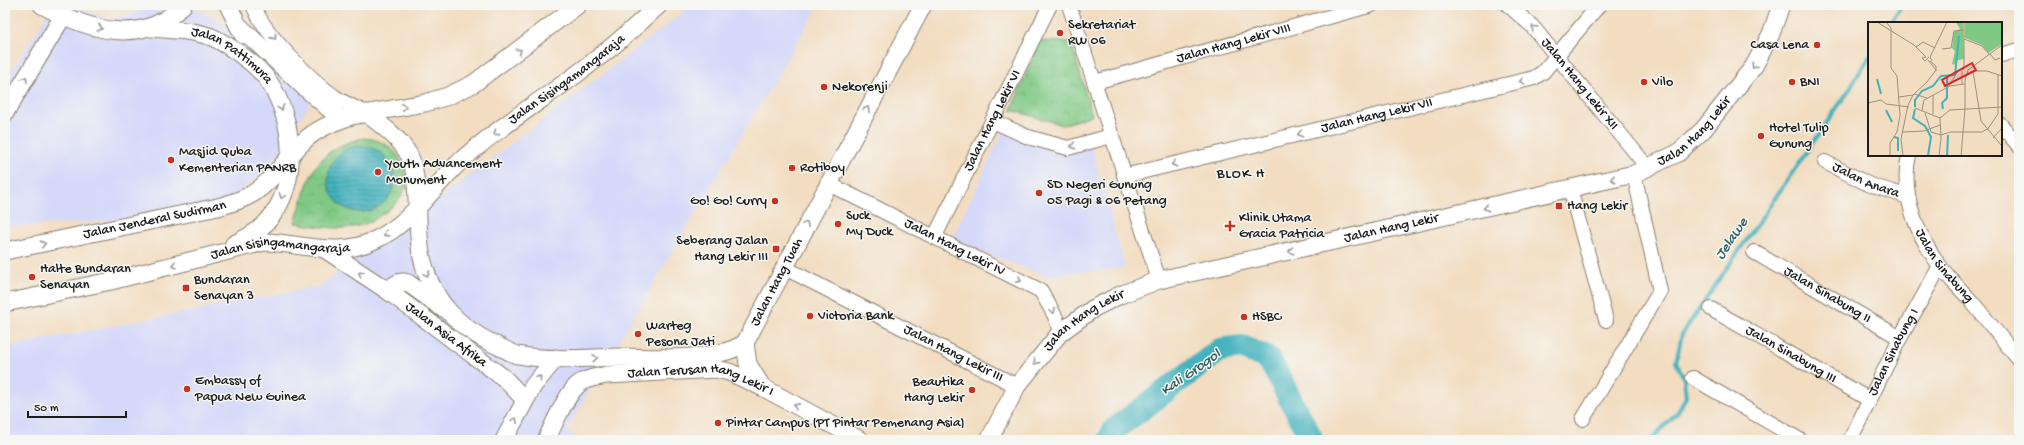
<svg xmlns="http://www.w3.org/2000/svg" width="2024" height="445" viewBox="0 0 2024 445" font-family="'Gochi Hand',sans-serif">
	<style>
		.built { fill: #d4d8f9 }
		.park { fill: url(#park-crowns); stroke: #4e7250 }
		.water { fill: url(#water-rules); stroke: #30676d }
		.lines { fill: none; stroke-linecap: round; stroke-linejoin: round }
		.stream { stroke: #43b2be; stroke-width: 4 }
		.river { stroke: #43b2be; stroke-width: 24 }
		.minor-casing { stroke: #877c6e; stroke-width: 16 }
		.major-casing { stroke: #877c6e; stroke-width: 19 }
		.minor { stroke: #fff; stroke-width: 14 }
		.major { stroke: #fff; stroke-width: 17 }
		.oneway { stroke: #999 }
		.poi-dot { fill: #c8321e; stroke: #f6f6f2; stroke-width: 1.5 }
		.labels { text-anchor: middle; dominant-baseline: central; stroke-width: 3; stroke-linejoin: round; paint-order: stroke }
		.poi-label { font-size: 14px; fill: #1c1c1c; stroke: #f6f6f2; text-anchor: start }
		.street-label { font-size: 14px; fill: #1c1c1c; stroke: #f6f6f2 }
		.neighbourhood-label { font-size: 15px; letter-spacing: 1px; fill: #1c1c1c; stroke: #f6f6f2 }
		.water-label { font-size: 15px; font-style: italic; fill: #2e6065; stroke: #f6f6f2 }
		.inset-river { fill: none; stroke: #43b2be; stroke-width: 2 }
		.inset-road { fill: none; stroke: #9c907f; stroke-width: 1 }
		.view { fill: #d62828; fill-opacity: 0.15; stroke: #d62828; stroke-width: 2 }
		.inset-edge { fill: none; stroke: #1c1c1c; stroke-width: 2 }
	</style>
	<defs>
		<pattern id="park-crowns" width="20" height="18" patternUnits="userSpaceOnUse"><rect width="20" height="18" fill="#80c985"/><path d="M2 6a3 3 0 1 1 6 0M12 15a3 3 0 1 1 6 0" fill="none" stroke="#6eac72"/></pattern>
		<pattern id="water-rules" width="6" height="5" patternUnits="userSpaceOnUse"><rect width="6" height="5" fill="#43b2be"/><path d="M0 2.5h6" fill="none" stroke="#37909a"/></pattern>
	</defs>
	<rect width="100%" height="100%" fill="#f6f6f2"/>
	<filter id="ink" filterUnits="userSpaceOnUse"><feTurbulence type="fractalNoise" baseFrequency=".025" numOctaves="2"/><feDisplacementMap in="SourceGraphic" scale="8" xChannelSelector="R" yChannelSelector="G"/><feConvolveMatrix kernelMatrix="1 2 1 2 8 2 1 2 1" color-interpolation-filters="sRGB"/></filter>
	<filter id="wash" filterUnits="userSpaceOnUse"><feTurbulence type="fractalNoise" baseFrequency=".012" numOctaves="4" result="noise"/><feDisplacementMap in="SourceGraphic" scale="16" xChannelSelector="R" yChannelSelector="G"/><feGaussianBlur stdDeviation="0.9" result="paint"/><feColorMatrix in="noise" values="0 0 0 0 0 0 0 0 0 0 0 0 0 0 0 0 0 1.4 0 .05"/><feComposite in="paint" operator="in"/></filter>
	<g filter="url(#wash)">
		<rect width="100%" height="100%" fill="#f2ddc1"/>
		<!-- built -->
		<g class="built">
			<polygon points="53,5 71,5 110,20 161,5 191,5 323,82 270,167 209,215 5,227 5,82"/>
			<polygon points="688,5 819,5 566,431 581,440 5,440 5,347 320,286 464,180 681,14"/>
			<polygon points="1005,128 1076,145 1091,145 1125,268 1046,276 951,240"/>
		</g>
		<!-- park -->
		<g class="park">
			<polygon points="1040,41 1071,42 1092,115 1063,125 1011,110"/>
			<path d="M364,138c27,2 45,22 41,50 -2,13 -28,32 -40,36 -23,8 -47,2 -70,-1 14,-44 17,-74 69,-85z"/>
		</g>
		<!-- water -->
		<circle class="water" cx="361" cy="179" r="33"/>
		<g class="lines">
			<!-- stream -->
			<g class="stream">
				<polyline points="1890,23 1902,5"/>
				<polyline points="1651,440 1677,413 1686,397 1684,379 1676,362 1682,334 1847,93 1869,57"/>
			</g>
			<!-- river -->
			<polyline class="river" points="1109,440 1115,429 1220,350 1242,347 1269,359 1312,440"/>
		</g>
	</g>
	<g filter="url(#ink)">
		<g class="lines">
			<defs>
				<g id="minor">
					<path d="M253,5c11,29 57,74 82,92 9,6 21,11 31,16"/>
					<polyline points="1069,5 1159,280"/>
					<path id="s1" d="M1508,5l24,21 116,142"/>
					<polyline points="2001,55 2019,50"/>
					<path id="s2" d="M1095,82l277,-77"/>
					<polyline points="993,121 1028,137 1068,148 1111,136"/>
					<polyline points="2001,125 2019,146"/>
					<path id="s3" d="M1909,155c-9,39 8,80 31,111 9,13 21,23 31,35 16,19 32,39 48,59"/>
					<path id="s4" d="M1825,162l43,22 40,13"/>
					<path id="s5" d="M1124,176l410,-98 9,-6 56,-67"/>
					<path id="s6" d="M827,183l214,108 15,27 4,15"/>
					<polyline points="1570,189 1606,320"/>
					<path id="s7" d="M935,236l115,-231"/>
					<path id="s8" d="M1754,252l146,86"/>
					<path id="s9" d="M783,267l234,119"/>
					<path id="s10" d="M1711,309l159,91"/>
					<polyline points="1693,378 1800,440"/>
					<polyline points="1583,419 1660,291 1634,174"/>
					<path id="s11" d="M1850,440l50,-102 40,-72"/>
				</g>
				<g id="major">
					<path d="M42,5c46,25 100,43 141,0"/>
					<polyline points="228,5 243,35"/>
					<polyline points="238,25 303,86 341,119"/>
					<path id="s12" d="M151,28c21,2 44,2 63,10 16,8 43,27 53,41 30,42 35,117 -9,151 -7,6 -16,10 -24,14"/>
					<polyline points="5,113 63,16"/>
					<path id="s13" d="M366,113c15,12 33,24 43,42 11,21 7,72 12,98 9,45 34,73 75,92 7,3 14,8 22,10 32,6 67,3 100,2 35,0 97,6 127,-14l178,-338"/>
					<path id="s14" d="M326,250l62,41 81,61 35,26 21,22"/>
					<path id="s15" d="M5,251l213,-44c11,-3 24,-7 34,-13 21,-13 34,-36 52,-53 12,-12 32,-20 48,-25l73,-13 23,-7 25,-12 105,-79"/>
					<path d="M388,291c6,-6 10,-11 20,-8l34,25"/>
					<path id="s16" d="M5,303l106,-22 153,-39c40,1 74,17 113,-3 37,-18 58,-56 88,-82 42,-37 91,-65 134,-100 21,-16 40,-34 60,-52"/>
					<polyline points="745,343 748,364 762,387"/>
					<polyline points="504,440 533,386 556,358"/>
					<path id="s17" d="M546,440c8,-15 20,-47 34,-57 7,-5 18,-6 27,-8l109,-6 13,3 33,15 98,53"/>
					<path id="s18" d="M989,440l28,-54 43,-53 34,-25 26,-13 39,-15 475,-106 44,-21 25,-23 51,-64 17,-32 10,-29"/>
				</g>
			</defs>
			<!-- minor casing -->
			<use href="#minor" class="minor-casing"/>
			<!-- major casing -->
			<use href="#major" class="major-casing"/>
			<!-- minor -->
			<use href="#minor" class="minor"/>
			<!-- major -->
			<use href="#major" class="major"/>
		</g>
		<!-- one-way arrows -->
		<defs><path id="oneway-chevron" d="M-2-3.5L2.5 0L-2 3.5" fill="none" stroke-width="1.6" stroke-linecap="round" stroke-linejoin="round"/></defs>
		<g class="oneway">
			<use href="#oneway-chevron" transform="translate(100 28) rotate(12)"/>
			<use href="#oneway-chevron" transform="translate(1534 28) rotate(-133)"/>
			<use href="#oneway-chevron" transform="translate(274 37) rotate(51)"/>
			<use href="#oneway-chevron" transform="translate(519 51) rotate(-37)"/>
			<use href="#oneway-chevron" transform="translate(1754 66) rotate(124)"/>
			<use href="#oneway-chevron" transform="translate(25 79) rotate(-59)"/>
			<use href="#oneway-chevron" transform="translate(1522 81) rotate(167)"/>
			<use href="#oneway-chevron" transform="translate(404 107) rotate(-9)"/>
			<use href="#oneway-chevron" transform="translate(281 108) rotate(69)"/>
			<use href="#oneway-chevron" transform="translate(867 109) rotate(-62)"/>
			<use href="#oneway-chevron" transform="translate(496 133) rotate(144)"/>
			<use href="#oneway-chevron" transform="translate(1300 134) rotate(167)"/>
			<use href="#oneway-chevron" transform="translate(1073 146) rotate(168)"/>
			<use href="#oneway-chevron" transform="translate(1174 164) rotate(167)"/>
			<use href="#oneway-chevron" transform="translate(1613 179) rotate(167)"/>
			<use href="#oneway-chevron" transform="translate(282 196) rotate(111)"/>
			<use href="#oneway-chevron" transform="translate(1486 208) rotate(167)"/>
			<use href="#oneway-chevron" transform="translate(806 224) rotate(-62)"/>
			<use href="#oneway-chevron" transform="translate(386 234) rotate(147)"/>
			<use href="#oneway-chevron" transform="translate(43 244) rotate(-11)"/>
			<use href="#oneway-chevron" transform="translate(1291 251) rotate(168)"/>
			<use href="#oneway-chevron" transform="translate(174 265) rotate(166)"/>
			<use href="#oneway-chevron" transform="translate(361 274) rotate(-147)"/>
			<use href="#oneway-chevron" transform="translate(427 274) rotate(66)"/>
			<use href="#oneway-chevron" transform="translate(1019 280) rotate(28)"/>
			<use href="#oneway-chevron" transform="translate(1053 311) rotate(63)"/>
			<use href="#oneway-chevron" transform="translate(595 358) rotate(-1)"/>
			<use href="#oneway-chevron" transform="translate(1036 362) rotate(129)"/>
			<use href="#oneway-chevron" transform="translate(539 378) rotate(-51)"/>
			<use href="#oneway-chevron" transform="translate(796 406) rotate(-151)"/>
			<use href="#oneway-chevron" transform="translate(515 420) rotate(-63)"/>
		</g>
	</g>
	<!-- markers -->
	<g class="poi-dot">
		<circle cx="1060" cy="33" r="4"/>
		<circle cx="1817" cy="45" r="4"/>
		<circle cx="1644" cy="82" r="4"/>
		<circle cx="1792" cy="82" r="4"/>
		<circle cx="824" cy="87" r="4"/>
		<circle cx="1761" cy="136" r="4"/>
		<circle cx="171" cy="160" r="4"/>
		<circle cx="792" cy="168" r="4"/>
		<circle cx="378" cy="172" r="4"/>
		<circle cx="1039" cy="193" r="4"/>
		<circle cx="775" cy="201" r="4"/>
		<rect x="1555" y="202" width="8" height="8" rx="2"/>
		<circle cx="838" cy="224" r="4"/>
		<path d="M1228 220h4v4h4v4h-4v4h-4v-4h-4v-4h4z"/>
		<rect x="772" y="245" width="8" height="8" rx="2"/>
		<circle cx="32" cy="277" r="4"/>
		<rect x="182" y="284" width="8" height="8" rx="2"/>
		<circle cx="810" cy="316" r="4"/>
		<circle cx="1244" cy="317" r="4"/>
		<circle cx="638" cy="334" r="4"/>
		<circle cx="187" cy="389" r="4"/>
		<circle cx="972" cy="390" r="4"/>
		<circle cx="718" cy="423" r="4"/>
	</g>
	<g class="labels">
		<!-- poi labels -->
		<g class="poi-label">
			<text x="1068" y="25">Sekretariat<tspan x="1068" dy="16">RW 06</tspan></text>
			<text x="1809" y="45" text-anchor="end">Casa Lena</text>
			<text x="1652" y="82">Vilo</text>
			<text x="1800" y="82">BNI</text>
			<text x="832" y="87">Nekorenji</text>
			<text x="1769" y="128">Hotel Tulip<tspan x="1769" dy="16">Gunung</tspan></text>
			<text x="179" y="152">Masjid Quba<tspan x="179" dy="16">Kementerian PANRB</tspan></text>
			<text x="386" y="164">Youth Advancement<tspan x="386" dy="16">Monument</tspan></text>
			<text x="800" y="168">Rotiboy</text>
			<text x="1047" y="185">SD Negeri Gunung<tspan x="1047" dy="16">05 Pagi &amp; 06 Petang</tspan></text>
			<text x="767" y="201" text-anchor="end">Go! Go! Curry</text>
			<text x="1567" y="206">Hang Lekir</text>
			<text x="846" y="216">Suck<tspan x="846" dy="16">My Duck</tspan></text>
			<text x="1239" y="218">Klinik Utama<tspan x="1239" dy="16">Gracia Patricia</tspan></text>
			<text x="768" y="241" text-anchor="end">Seberang Jalan<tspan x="768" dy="16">Hang Lekir III</tspan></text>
			<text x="40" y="269">Halte Bundaran<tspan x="40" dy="16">Senayan</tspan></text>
			<text x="194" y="280">Bundaran<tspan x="194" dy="16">Senayan 3</tspan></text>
			<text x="818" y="316">Victoria Bank</text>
			<text x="1252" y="317">HSBC</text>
			<text x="646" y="326">Warteg<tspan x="646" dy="16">Pesona Jati</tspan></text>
			<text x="195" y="381">Embassy of<tspan x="195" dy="16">Papua New Guinea</tspan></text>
			<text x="964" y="382" text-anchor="end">Beautika<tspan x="964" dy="16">Hang Lekir</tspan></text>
			<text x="726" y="423">Pintar Campus (PT Pintar Pemenang Asia)</text>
		</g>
		<!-- street labels -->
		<g class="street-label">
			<text stroke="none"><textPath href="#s2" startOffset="144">Jalan Hang Lekir VIII</textPath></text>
			<text stroke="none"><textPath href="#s12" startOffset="88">Jalan Pattimura</textPath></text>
			<text stroke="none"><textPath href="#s16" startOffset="630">Jalan Sisingamangaraja</textPath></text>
			<text stroke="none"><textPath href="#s1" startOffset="107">Jalan Hang Lekir XII</textPath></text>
			<text stroke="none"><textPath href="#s5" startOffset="260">Jalan Hang Lekir VII</textPath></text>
			<text stroke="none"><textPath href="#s7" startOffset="129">Jalan Hang Lekir VI</textPath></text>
			<text stroke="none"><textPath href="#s18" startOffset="804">Jalan Hang Lekir</textPath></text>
			<text stroke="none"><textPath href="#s4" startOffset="45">Jalan Anara</textPath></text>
			<text stroke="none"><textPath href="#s15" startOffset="153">Jalan Jenderal Sudirman</textPath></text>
			<text stroke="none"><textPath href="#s18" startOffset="480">Jalan Hang Lekir</textPath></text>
			<text stroke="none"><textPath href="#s6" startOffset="143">Jalan Hang Lekir IV</textPath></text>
			<text stroke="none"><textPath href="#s16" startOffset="282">Jalan Sisingamangaraja</textPath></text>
			<text stroke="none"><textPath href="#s3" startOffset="121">Jalan Sinabung</textPath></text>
			<text stroke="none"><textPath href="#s13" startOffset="606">Jalan Hang Tuah</textPath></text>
			<text stroke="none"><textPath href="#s8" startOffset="85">Jalan Sinabung II</textPath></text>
			<text stroke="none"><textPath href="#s18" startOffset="156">Jalan Hang Lekir</textPath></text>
			<text stroke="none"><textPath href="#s14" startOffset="147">Jalan Asia Afrika</textPath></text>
			<text stroke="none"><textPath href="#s11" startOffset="98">Jalan Sinabung I</textPath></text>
			<text stroke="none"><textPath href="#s9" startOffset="191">Jalan Hang Lekir III</textPath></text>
			<text stroke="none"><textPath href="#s10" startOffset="92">Jalan Sinabung III</textPath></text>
			<text stroke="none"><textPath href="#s17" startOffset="191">Jalan Terusan Hang Lekir I</textPath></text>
		</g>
		<!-- neighbourhood labels -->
		<g class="neighbourhood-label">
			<text x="1241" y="174">BLOK H</text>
		</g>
		<!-- water labels -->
		<g class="water-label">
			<text transform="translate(1732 239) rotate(-56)">Jelawe</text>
			<text transform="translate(1191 373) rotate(-35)">Kali Grogol</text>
		</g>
	</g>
	<!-- overview -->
	<g transform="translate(1868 22)">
		<rect width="134" height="134" fill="#f2ddc1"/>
		<path d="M88,0h7l1,37 -6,1 -3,5 -3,-1 3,-13 -3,-3 2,-16 6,-3z" fill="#80c985"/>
		<path d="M97,0h37v22l-14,9 -6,-8 -17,-7z" fill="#80c985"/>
		<path class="inset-river" d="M9,57l4,15M47,85v-7l7,-9 11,-5 8,-10 14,-1 4,-39M47,87l-2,9 12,8 6,11 -3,19M75,87l-1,-6 5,-5v-22M18,88l6,12M26,115l4,1v13M79,134l1,-21"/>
		<path class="inset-road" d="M9,0l37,23 12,12M18,0l5,6v40l6,8 3,39 -3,17 -7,11v13M96,17l18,7 7,8M48,25l7,-5 12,6M74,27l9,-1 3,-17 10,-1M122,32l5,6 5,-2M58,35l-4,1 3,3 4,-4M62,39l6,5v5M64,39l-2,-4 17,-35M105,49l8,50 20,24M105,49h14l15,5M94,62v-13M81,64l9,-15 6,-2v-47M46,72l13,4M65,73v19M31,75l14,-2M0,81l13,-3 5,4 23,3M47,86l25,10 10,-8 52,-3M97,87v-29l3,-10 34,-25M54,88l2,-10 26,-14 15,-2M57,91l6,19 10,3 9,-3M119,108l11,-16v-39M35,110l21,-1 16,-6M82,110h32l5,-3M125,116l9,-10M35,134l-2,-17 7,-34 5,-10 14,-13 9,-12 -8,-10M71,134l2,-17 -1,-22M93,134l4,-47"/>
		<path class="view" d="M104,41l4,7 -31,16 -3,-6z"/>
		<rect width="134" height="134" class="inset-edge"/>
	</g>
	<!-- margin -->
	<rect width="2024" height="445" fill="none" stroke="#f6f6f2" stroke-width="20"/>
	<!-- scale -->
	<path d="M28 411v6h98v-6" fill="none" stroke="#1c1c1c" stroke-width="2"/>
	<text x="34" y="411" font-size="12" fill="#1c1c1c" stroke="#f6f6f2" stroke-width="3" paint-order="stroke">50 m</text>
</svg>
